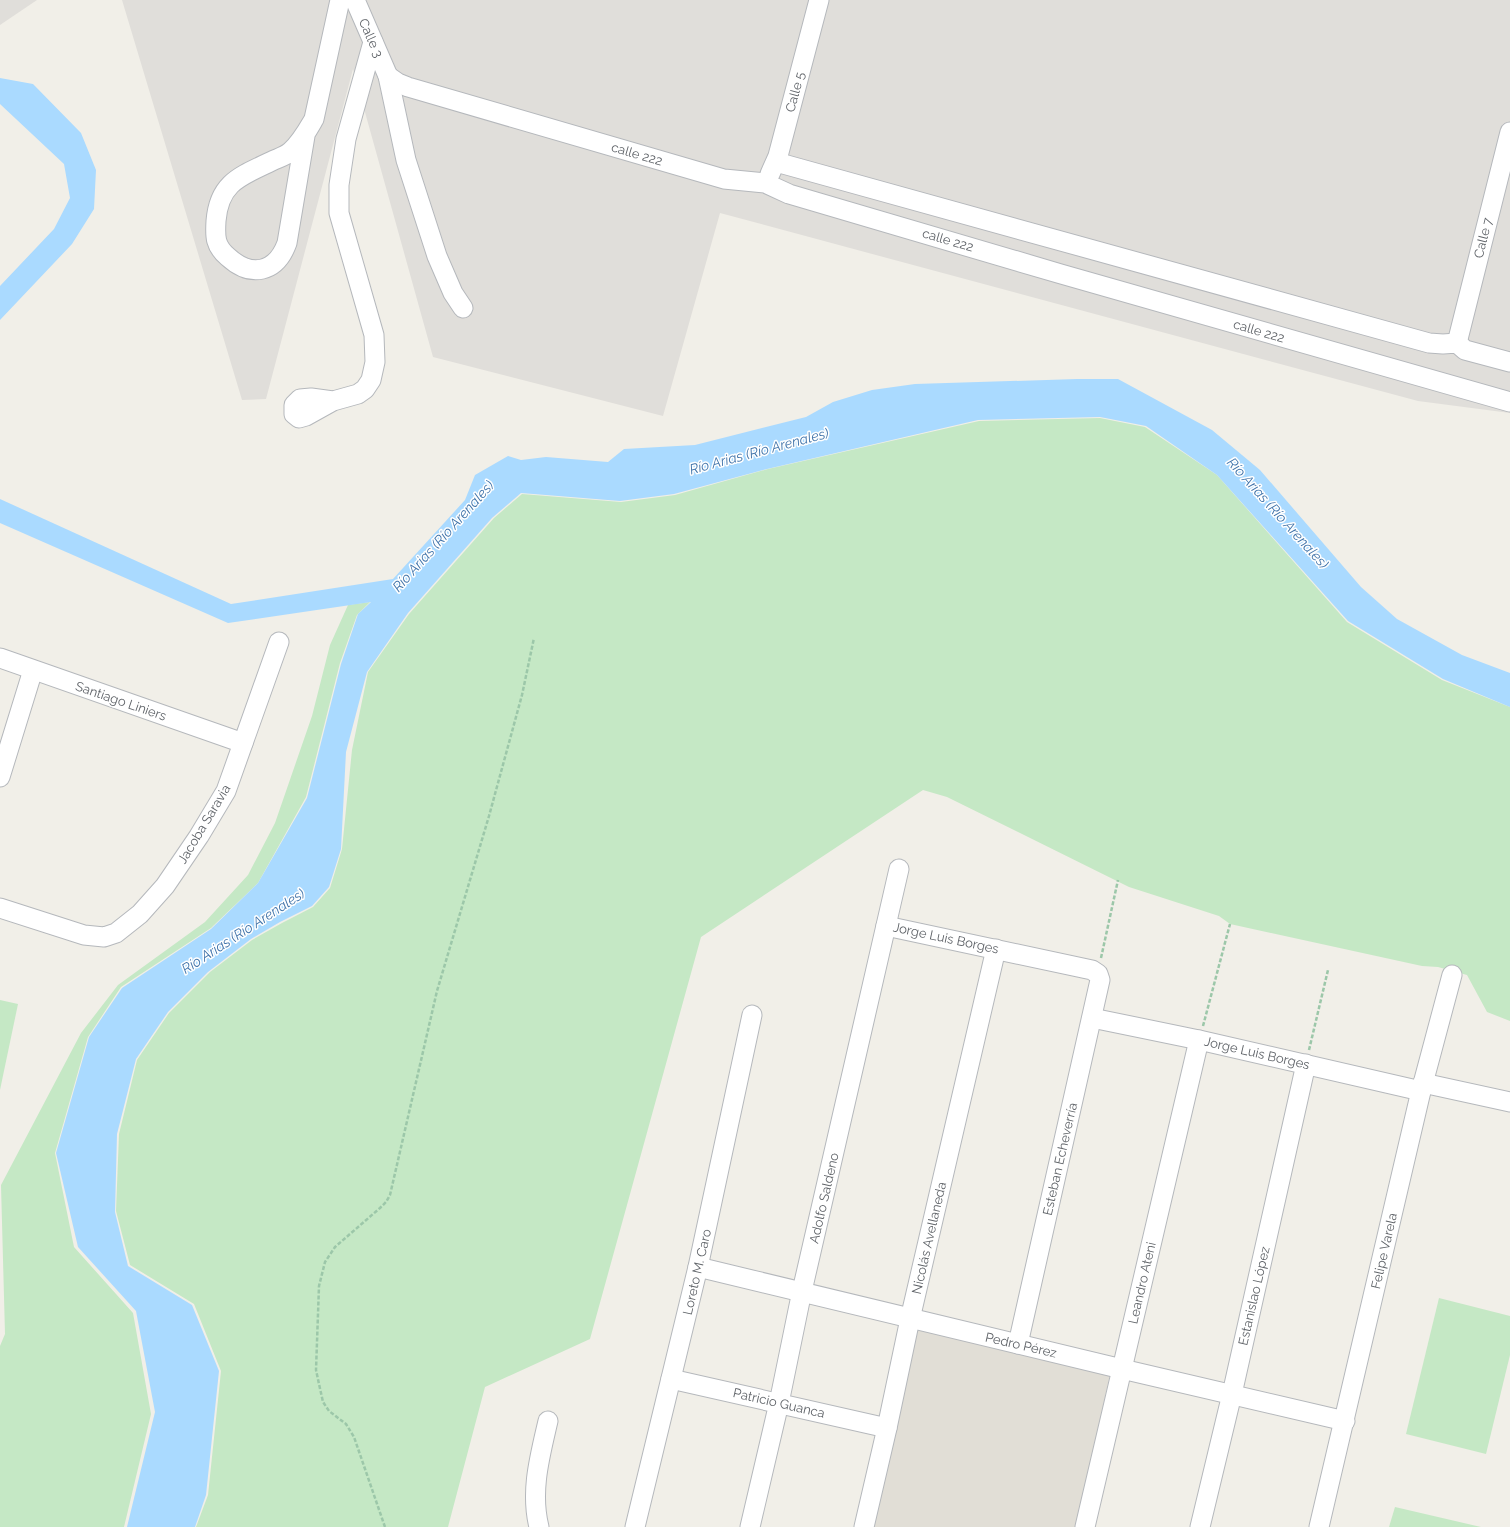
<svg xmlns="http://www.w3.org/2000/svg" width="1510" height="1527" viewBox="0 0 1510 1527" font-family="Raleway,sans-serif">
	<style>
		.industrial { fill: #e0deda }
		.education { fill: #e1ded6 }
		.green { fill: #c5e8c5 }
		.water { fill: #aadaff }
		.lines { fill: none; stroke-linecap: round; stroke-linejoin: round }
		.minor-casing { stroke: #b5b8bc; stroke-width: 21 }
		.path { stroke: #9cc7a9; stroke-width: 2.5; stroke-dasharray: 4 2; stroke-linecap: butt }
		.minor { stroke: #fff; stroke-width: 19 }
		.labels { text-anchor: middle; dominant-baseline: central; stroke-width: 3; stroke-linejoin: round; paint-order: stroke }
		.street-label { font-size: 13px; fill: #5f6368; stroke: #fff }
		.water-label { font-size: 14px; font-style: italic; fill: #4174aa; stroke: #fff }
	</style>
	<rect width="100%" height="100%" fill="#f1efe8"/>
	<!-- industrial -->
	<g class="industrial">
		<polygon points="0,0 37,0 0,25"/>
		<polygon points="122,0 1510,0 1510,413 1418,401 720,213 663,416 433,357 353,69 266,399 242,400"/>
	</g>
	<!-- education -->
	<polygon class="education" points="918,1330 1110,1374 1077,1527 870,1527"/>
	<!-- green -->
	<g class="green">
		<polygon points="1100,418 1145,427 1217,475 1347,622 1442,680 1510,707 1510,1021 1487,1012 1467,975 1438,967 1422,966 1230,924 1219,916 1129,887 947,797 923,790 701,937 590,1339 485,1387 448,1527 196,1527 208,1495 221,1371 194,1304 130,1265 116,1211 119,1134 137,1060 169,1013 210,972 252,940 282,923 313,907 330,888 342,849 352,750 368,672 409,614 494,518 522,494 621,502 675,495 768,469 979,421"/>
		<polygon points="370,602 357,615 340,663 306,797 258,883 211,928 121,987 88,1037 55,1153 74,1247 133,1313 151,1414 124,1527 0,1527 0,1346 5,1334 1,1185 81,1033 118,985 205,922 248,875 275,823 312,716 330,645 348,605"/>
		<polygon points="0,1000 18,1004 0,1090"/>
		<polygon points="1439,1298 1510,1316 1510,1355 1486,1454 1406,1434"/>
		<polygon points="1395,1507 1481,1527 1389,1527"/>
	</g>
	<!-- water -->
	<g class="water">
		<polygon points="0,78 33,84 81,133 96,170 94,209 72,244 0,320 0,286 54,229 70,198 64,164 0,104"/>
		<polygon points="1077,379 1118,379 1212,430 1260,470 1361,587 1397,619 1462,655 1510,673 1510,707 1443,679 1348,621 1217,475 1146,426 1100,417 978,420 767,469 674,494 620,501 521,493 492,518 408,613 367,672 346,752 341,849 329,887 312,906 280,922 251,939 208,972 168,1012 136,1059 117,1134 115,1212 128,1266 192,1305 219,1371 206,1495 195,1527 127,1527 155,1412 136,1311 78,1247 56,1153 89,1037 122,988 211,929 258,883 307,798 341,664 358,614 371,602 228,623 0,523 0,499 231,604 393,579 465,500 475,475 508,456 521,460 546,457 608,462 624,449 695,445 806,417 833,402 872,390 915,384"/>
	</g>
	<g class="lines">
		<defs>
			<g id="minor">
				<polyline points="355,0 388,76 406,160 437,256 453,293 463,308"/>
				<polyline points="388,76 398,83 408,87 724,179 765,183 789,194 1061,274 1510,402"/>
				<path d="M305,136l-18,107c-11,30 -36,35 -59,14 -13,-11 -13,-20 -12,-36 3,-39 25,-45 56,-60 6,-3 14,-5 19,-10 10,-9 16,-20 23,-32l26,-119"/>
				<polyline points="776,162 1429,343 1443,344 1457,343 1465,350 1510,362"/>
				<polyline points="770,174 778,156 819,0"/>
				<polyline points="1457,343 1510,132"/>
				<polyline points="333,401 306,416 299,418 294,414 294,405 300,399 311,398 333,401 358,394 365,389 371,380 375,362 374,335 339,213 339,185 346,139 373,42"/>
				<polyline points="0,658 243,743"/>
				<polyline points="0,777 33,670"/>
				<polyline points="0,908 84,935 104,937 116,933 140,914 165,886 199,836 226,791 279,642"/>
				<polyline points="886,926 1092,970 1098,974 1100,980 1018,1344"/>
				<polyline points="1092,1018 1199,1040 1421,1091"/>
				<polyline points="1423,1083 1510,1102"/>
				<polyline points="698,1267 1122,1369 1345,1421"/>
				<polyline points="671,1379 887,1428"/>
				<path d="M539,1527c-9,-36 1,-71 9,-106"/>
				<polyline points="635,1527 698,1267 752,1015"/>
				<polyline points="750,1527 779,1403 802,1291 899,869"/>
				<polyline points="864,1527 887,1428 910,1319 996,949"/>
				<polyline points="1085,1527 1199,1040"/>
				<polyline points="1200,1527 1232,1394 1306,1064"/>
				<polyline points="1319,1527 1421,1091 1452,975"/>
			</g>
		</defs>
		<!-- minor casing -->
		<use href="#minor" class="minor-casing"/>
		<!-- path -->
		<g class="path">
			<polyline points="1101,958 1118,880"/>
			<polyline points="1203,1026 1230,924"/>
			<polyline points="1309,1050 1328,970"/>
			<polyline points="385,1527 354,1437 346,1424 329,1411 323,1402 319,1384 316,1370 319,1286 325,1262 335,1247 380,1208 386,1202 390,1195 437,991 489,816 522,695 534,638"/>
		</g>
		<!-- minor -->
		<use href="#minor" class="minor"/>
	</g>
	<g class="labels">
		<!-- street labels -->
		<g class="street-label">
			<text transform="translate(371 38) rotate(66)">Calle 3</text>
			<text transform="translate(795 92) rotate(-75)">Calle 5</text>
			<text transform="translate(637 154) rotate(16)">calle 222</text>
			<text transform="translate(1483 238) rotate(-76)">Calle 7</text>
			<text transform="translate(948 240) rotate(16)">calle 222</text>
			<text transform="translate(1259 331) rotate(16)">calle 222</text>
			<text transform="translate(121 701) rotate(19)">Santiago Liniers</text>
			<text transform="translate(204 824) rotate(-59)">Jacoba Saravia</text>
			<text transform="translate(946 938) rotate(12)">Jorge Luis Borges</text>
			<text transform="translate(1257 1053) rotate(13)">Jorge Luis Borges</text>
			<text transform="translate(1060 1159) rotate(-77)">Esteban Echeverría</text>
			<text transform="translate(824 1198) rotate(-77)">Adolfo Saldeno</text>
			<text transform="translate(929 1238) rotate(-77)">Nicolás Avellaneda</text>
			<text transform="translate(1384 1251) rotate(-77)">Felipe Varela</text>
			<text transform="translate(697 1272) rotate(-77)">Loreto M. Caro</text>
			<text transform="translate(1142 1283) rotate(-77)">Leandro Ateni</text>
			<text transform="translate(1254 1296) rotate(-77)">Estanislao López</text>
			<text transform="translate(1021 1345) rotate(13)">Pedro Pérez</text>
			<text transform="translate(779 1403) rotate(13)">Patricio Guanca</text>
		</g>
		<!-- water labels -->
		<g class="water-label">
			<text transform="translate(759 451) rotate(-15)">Río Arias (Río Arenales)</text>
			<text transform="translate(1278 513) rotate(48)">Río Arias (Río Arenales)</text>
			<text transform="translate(443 536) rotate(-48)">Río Arias (Río Arenales)</text>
			<text transform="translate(243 931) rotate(-33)">Río Arias (Río Arenales)</text>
		</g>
	</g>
</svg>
